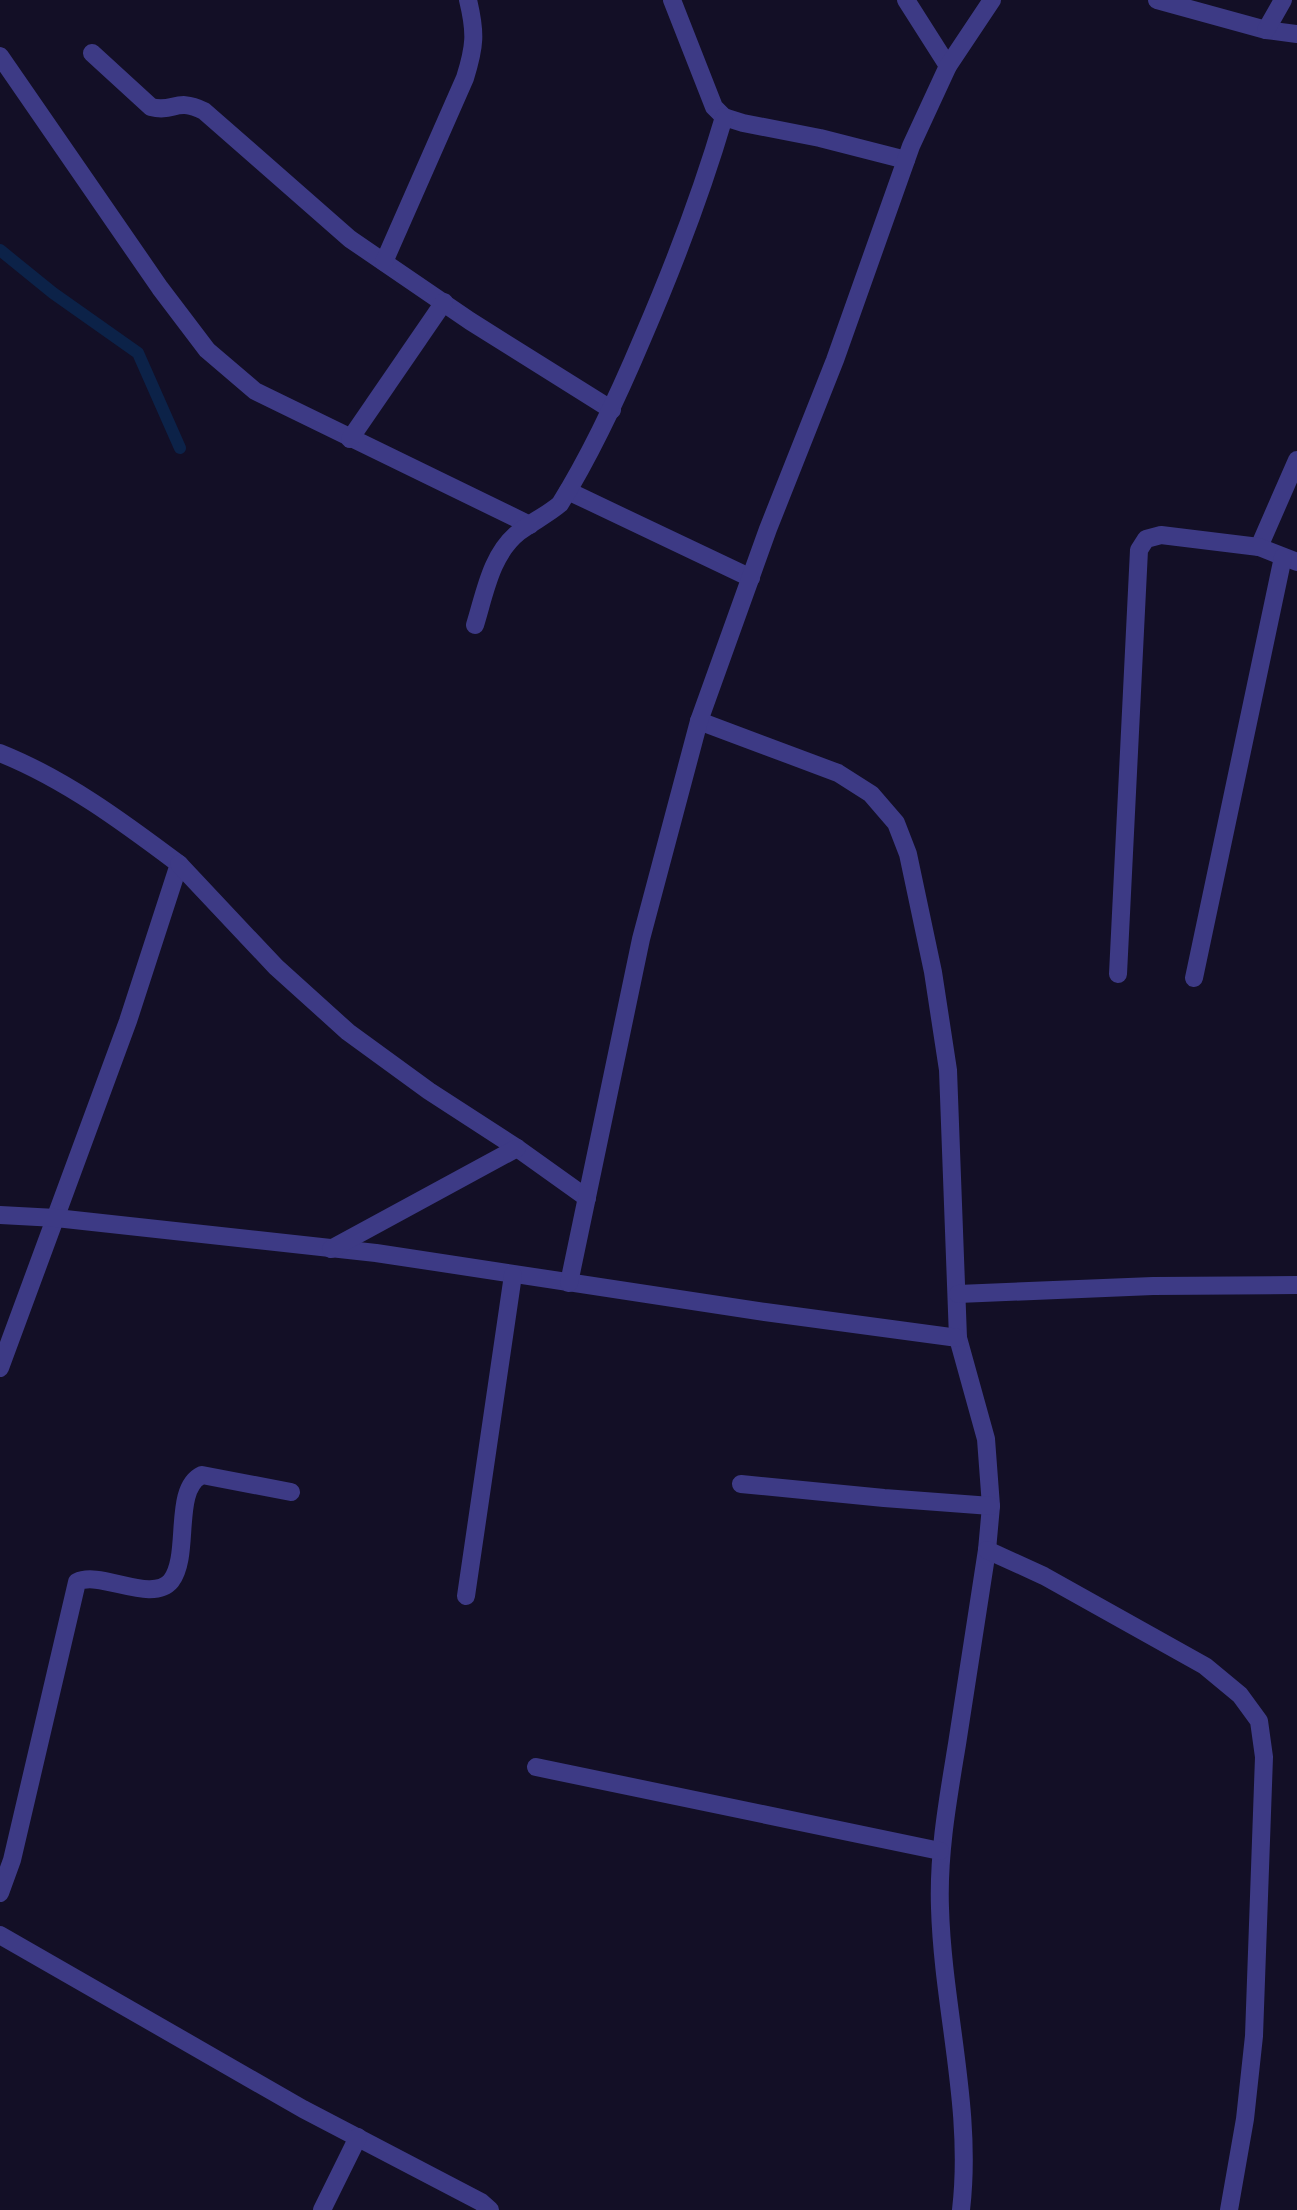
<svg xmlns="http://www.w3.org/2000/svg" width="1297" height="2210" viewBox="0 0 1297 2210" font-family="Lato,sans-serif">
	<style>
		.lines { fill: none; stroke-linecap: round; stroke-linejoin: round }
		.stream { stroke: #0c2248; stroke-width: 12 }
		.street { stroke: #3d3a85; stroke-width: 18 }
	</style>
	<rect width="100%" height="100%" fill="#130f26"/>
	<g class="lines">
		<!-- stream -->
		<polyline class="stream" points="0,250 53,293 138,353 180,448"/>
		<!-- street -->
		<g class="street">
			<polyline points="672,0 714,107 724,117 743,123 820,138 906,160"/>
			<polyline points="906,0 948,66"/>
			<polyline points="1157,0 1266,30 1297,34"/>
			<polyline points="1266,30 1283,0"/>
			<path d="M92,53l59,54c23,6 25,-10 53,4l146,128 120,82 142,89"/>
			<polyline points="0,56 160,288 207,350 255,391 530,525"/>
			<path d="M384,262l81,-184c10,-32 11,-45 3,-78"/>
			<polyline points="350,439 444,302"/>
			<polyline points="568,491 751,578"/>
			<polyline points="1259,547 1297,460"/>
			<path d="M475,625c10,-32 16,-71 44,-93 13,-10 28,-17 41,-28 33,-53 59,-110 83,-167 31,-72 59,-145 81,-220"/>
			<path d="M699,721l139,52 33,21 25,29 12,31 25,118 15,98 10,268 28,101 5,67 -4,44c-10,65 -20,130 -30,194 -9,55 -19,109 -17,164 3,102 33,200 21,302"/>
			<path d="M0,753c65,26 123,69 179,111l-51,157 -128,347"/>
			<polyline points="179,864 276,967 348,1032 429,1091 517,1148 587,1198"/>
			<polyline points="1118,974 1139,550 1146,539 1161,535 1259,547 1297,562"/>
			<polyline points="1194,978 1283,557"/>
			<polyline points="0,1215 56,1218 376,1253 765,1312 958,1338"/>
			<polyline points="331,1249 517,1148"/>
			<polyline points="569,1283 641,939 699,721 768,529 835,360 911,146 948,66 992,0"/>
			<polyline points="958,1294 1153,1286 1297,1285"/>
			<polyline points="741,1484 884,1498 991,1506"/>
			<polyline points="987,1550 1044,1576 1205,1666 1240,1695 1259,1721 1264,1757 1254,2036 1245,2119 1229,2210"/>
			<polyline points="466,1596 513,1275"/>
			<polyline points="536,1767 940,1851"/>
			<path d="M0,1893l12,-33 65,-278c23,-12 75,22 94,-1 20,-26 1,-92 31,-106l89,17"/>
			<polyline points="0,1935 303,2109 481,2202 490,2210"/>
			<polyline points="322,2210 358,2137"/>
		</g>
	</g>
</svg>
